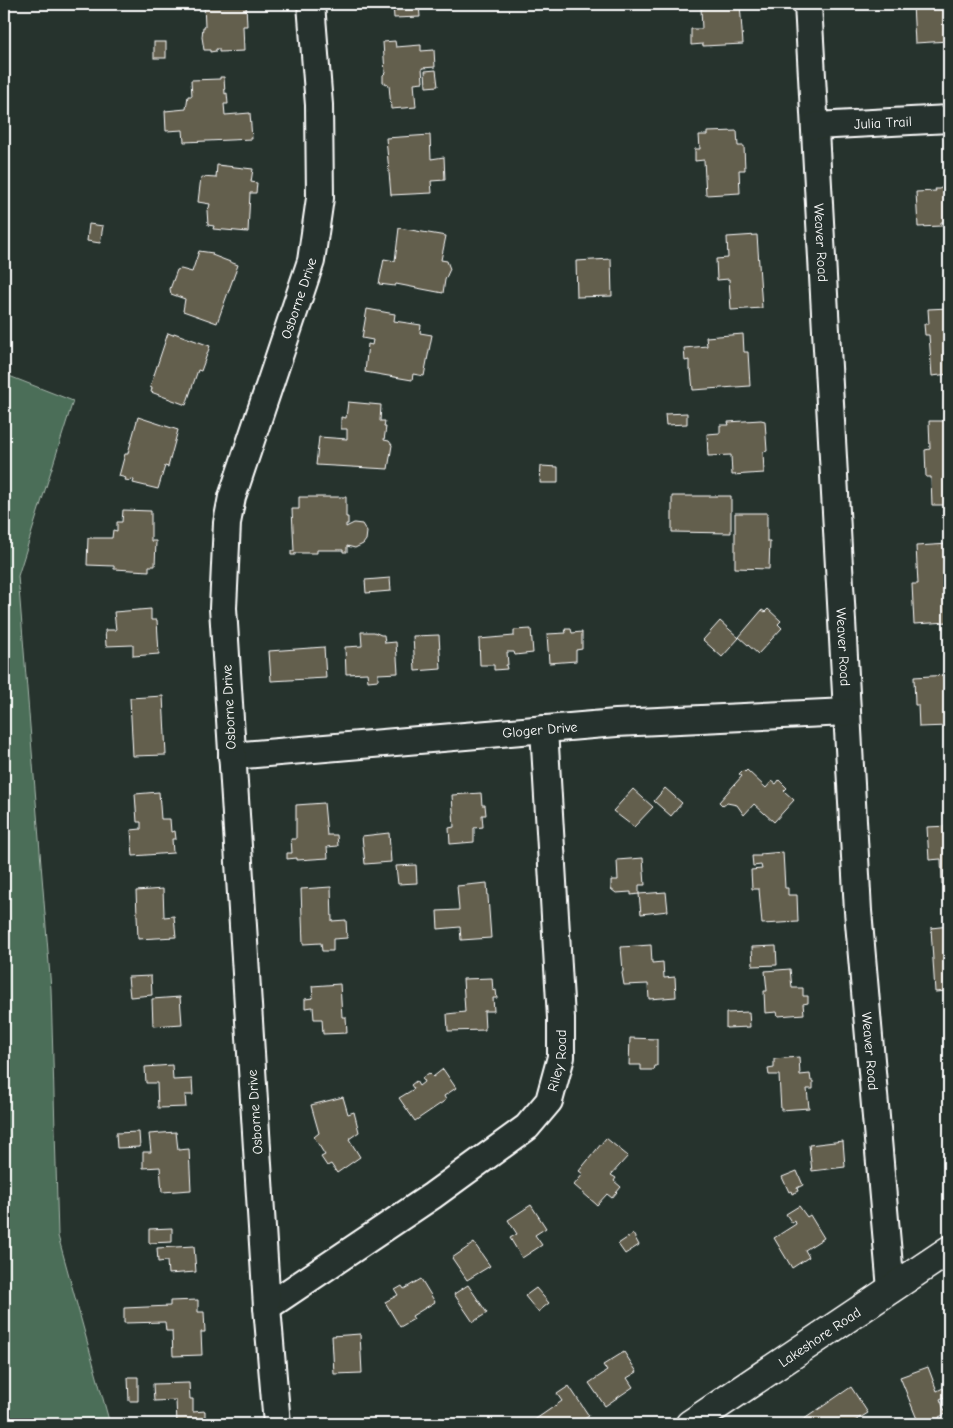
<svg xmlns="http://www.w3.org/2000/svg" width="953" height="1428" viewBox="0 0 953 1428" font-family="'Comic Neue',sans-serif">
	<style>
		.green { fill: #4c6e59; stroke: #a6b6ac }
		.building { fill: #645e4d; stroke: #fff }
		.lines { fill: none; stroke-linecap: round; stroke-linejoin: round }
		.minor-casing { stroke: #fff; stroke-width: 30 }
		.tertiary-casing { stroke: #fff; stroke-width: 31 }
		.minor { stroke: #26332d; stroke-width: 26 }
		.tertiary { stroke: #26332d; stroke-width: 28 }
		.labels { text-anchor: middle; dominant-baseline: central; stroke-width: 5; stroke-linejoin: round; paint-order: stroke }
		.street-label { font-size: 14px; fill: #fff; stroke: #26332d }
	</style>
	<rect width="100%" height="100%" fill="#26332d"/>
	<filter id="ink" filterUnits="userSpaceOnUse"><feTurbulence type="fractalNoise" baseFrequency=".02" numOctaves="2"/><feDisplacementMap in="SourceGraphic" scale="10" xChannelSelector="R" yChannelSelector="G"/><feConvolveMatrix kernelMatrix="1 2 1 2 8 2 1 2 1" color-interpolation-filters="sRGB"/></filter>
	<g filter="url(#ink)">
		<!-- green -->
		<polygon class="green" points="4,374 73,401 18,576 51,989 58,1236 110,1424 4,1424"/>
		<!-- building -->
		<g class="building">
			<polygon points="204,4 246,4 247,26 243,26 244,51 219,52 219,49 216,49 216,51 210,52 210,50 204,50 202,37 203,27 205,27"/>
			<polygon points="393,4 419,4 420,17 394,18"/>
			<polygon points="709,4 740,4 743,44 703,46 703,44 691,45 691,29 702,29 701,8 709,7"/>
			<polygon points="913,4 949,4 949,41 915,43"/>
			<polygon points="395,41 396,47 421,45 421,51 434,50 435,67 422,68 423,82 414,83 416,107 391,109 389,85 383,82 383,75 385,73 383,42"/>
			<rect x="154" y="42" width="12" height="16"/>
			<polygon points="436,70 438,86 426,87 425,71"/>
			<polygon points="220,77 224,77 225,94 227,93 228,104 224,104 225,115 250,113 252,139 184,142 183,130 166,131 165,111 186,109 188,96 192,96 191,80 220,79"/>
			<polygon points="737,131 738,146 744,146 745,170 739,170 740,193 706,195 704,160 695,161 695,149 700,149 699,135 707,135 707,132"/>
			<polygon points="430,135 431,159 444,157 445,180 431,181 432,193 391,195 386,138"/>
			<polygon points="217,165 253,169 251,182 257,183 256,193 250,193 248,232 213,229 214,226 208,225 207,210 209,208 210,204 198,202 201,177 216,178"/>
			<polygon points="943,187 949,188 949,222 941,222 941,226 918,227 916,192 936,191 935,189 939,189"/>
			<polygon points="89,224 103,226 100,243 87,241"/>
			<polygon points="399,228 446,236 441,260 447,261 450,269 445,280 443,293 396,284 395,286 379,284 384,259 395,261"/>
			<polygon points="757,235 762,308 731,310 729,279 717,280 716,259 728,258 727,237"/>
			<polygon points="199,251 213,253 212,255 238,265 217,323 183,311 185,299 171,294 170,289 177,270 181,269 192,272"/>
			<polygon points="611,259 612,296 577,297 576,261"/>
			<polygon points="949,308 949,374 932,376 929,335 925,335 924,324 929,324 928,309"/>
			<polygon points="367,309 395,314 394,321 421,325 420,333 432,335 424,376 413,374 412,380 365,372 368,344 372,345 373,340 362,338"/>
			<polygon points="168,333 173,335 174,333 210,346 201,371 198,370 186,405 151,392 152,388 150,387"/>
			<polygon points="743,334 744,352 748,352 750,386 693,390 691,370 689,370 689,360 685,361 684,348 707,346 706,337"/>
			<polygon points="348,402 381,405 380,421 385,421 384,427 386,427 384,440 389,441 392,445 388,469 316,465 319,437 347,439 347,429 341,429 341,417 346,418"/>
			<polygon points="687,413 687,424 666,425 665,414"/>
			<polygon points="138,417 178,430 168,467 165,466 158,489 133,483 134,480 131,479 131,481 125,480 126,478 119,476 125,454 128,454 128,453"/>
			<polygon points="761,420 765,421 767,451 763,452 764,473 732,475 731,455 708,456 707,434 720,433 720,425 729,425 728,422"/>
			<polygon points="929,421 949,421 949,505 932,505 931,477 926,477 925,450 930,449"/>
			<polygon points="541,466 558,467 558,483 540,483"/>
			<polygon points="672,496 731,496 731,533 672,532"/>
			<polygon points="299,497 346,497 346,517 348,517 348,524 346,524 346,527 354,523 362,524 367,532 366,540 363,544 355,548 347,546 347,552 343,552 343,550 317,550 317,553 295,553 295,555 291,555 291,551 294,551 292,509 299,509"/>
			<polygon points="123,510 151,511 151,541 156,541 155,566 149,566 149,571 114,569 114,566 87,565 88,538 112,538 113,530 117,531 117,522 122,522"/>
			<polygon points="735,513 767,513 767,541 770,541 769,569 735,568"/>
			<polygon points="949,544 949,622 914,624 912,584 918,584 916,546"/>
			<polygon points="390,578 391,591 366,593 365,580"/>
			<polygon points="151,609 151,620 157,620 159,654 133,656 133,645 106,646 105,630 116,630 114,612"/>
			<polygon points="768,609 781,621 778,624 782,628 758,654 739,637 762,610 765,612"/>
			<polygon points="720,621 739,638 722,657 703,640"/>
			<polygon points="531,629 533,653 515,655 514,652 507,652 508,665 506,665 507,669 494,670 494,665 480,665 479,639 514,636 514,630"/>
			<polygon points="565,629 571,629 572,633 582,632 582,649 576,650 576,661 549,663 547,634 566,633"/>
			<polygon points="361,632 374,632 381,635 384,635 385,643 396,642 398,673 378,674 378,680 368,681 367,673 346,674 345,647 362,646"/>
			<polygon points="439,635 441,669 415,671 413,636"/>
			<polygon points="324,647 326,678 271,681 269,651"/>
			<polygon points="948,675 949,726 919,727 918,705 915,705 914,677"/>
			<polygon points="163,696 166,755 133,756 130,698"/>
			<polygon points="743,770 745,772 747,770 766,788 772,781 776,784 779,780 787,788 784,791 794,800 774,822 754,804 744,815 737,805 727,803 723,806 719,802 742,776 739,774"/>
			<polygon points="665,788 682,803 671,816 654,801"/>
			<polygon points="633,789 653,807 634,827 613,811"/>
			<polygon points="159,792 161,819 170,819 171,832 175,831 176,839 172,839 173,853 133,856 131,830 141,829 141,822 137,822 135,794"/>
			<polygon points="481,793 482,805 485,805 486,815 482,815 483,827 474,828 474,842 450,844 449,828 454,827 452,795"/>
			<polygon points="324,803 327,835 337,835 338,846 327,847 328,858 297,860 297,858 287,859 287,853 292,853 291,839 296,839 296,805"/>
			<polygon points="949,826 949,883 942,884 941,859 929,860 927,827"/>
			<polygon points="389,833 391,862 365,864 362,836"/>
			<polygon points="783,852 785,888 788,888 788,895 797,895 798,922 762,924 759,889 752,889 751,870 762,869 761,865 753,866 752,856 761,856 760,854"/>
			<polygon points="643,858 645,885 639,885 639,894 631,895 631,892 616,893 611,889 611,880 618,880 617,860"/>
			<polygon points="416,865 417,883 398,884 396,866"/>
			<polygon points="487,883 491,938 461,940 460,927 438,929 437,911 459,910 457,886"/>
			<polygon points="331,887 332,921 346,920 347,938 333,939 333,951 322,951 321,943 303,944 301,889"/>
			<polygon points="163,889 164,917 174,916 176,937 138,939 136,891"/>
			<polygon points="666,892 668,911 641,914 639,894"/>
			<polygon points="949,926 949,991 935,992 931,928"/>
			<polygon points="651,945 652,963 663,962 664,978 675,977 676,997 649,999 648,984 624,985 622,973 623,971 621,947"/>
			<polygon points="776,946 777,965 753,966 752,947"/>
			<polygon points="790,969 792,988 803,988 803,996 808,996 808,1003 803,1004 804,1014 778,1016 777,1012 765,1013 764,991 767,991 765,971"/>
			<polygon points="151,976 152,995 130,997 128,977"/>
			<polygon points="492,978 493,991 496,990 497,998 493,998 494,1011 484,1011 485,1030 448,1031 447,1014 465,1012 463,979"/>
			<polygon points="340,984 342,1017 346,1017 347,1033 323,1034 322,1019 314,1019 313,1007 305,1008 305,999 313,998 312,986"/>
			<polygon points="180,997 182,1024 153,1026 152,999"/>
			<polygon points="749,1012 750,1027 726,1028 726,1013"/>
			<polygon points="630,1038 657,1039 657,1066 655,1066 654,1070 641,1070 641,1065 629,1065"/>
			<polygon points="799,1057 800,1075 810,1074 811,1081 813,1081 813,1089 807,1089 809,1108 781,1110 779,1075 769,1075 768,1069 774,1068 774,1059"/>
			<polygon points="172,1065 173,1080 192,1079 193,1095 185,1095 186,1107 158,1108 157,1083 146,1083 145,1067"/>
			<polygon points="443,1069 456,1088 444,1096 446,1100 415,1121 399,1098 414,1089 411,1085 416,1081 419,1086 424,1082 422,1078 429,1073 433,1077"/>
			<polygon points="343,1097 348,1114 354,1112 359,1132 349,1139 360,1157 337,1173 331,1164 327,1166 321,1157 325,1155 314,1137 319,1133 311,1105"/>
			<polygon points="139,1132 140,1147 117,1148 116,1133"/>
			<polygon points="176,1132 178,1150 189,1149 191,1190 162,1192 160,1167 143,1168 143,1152 151,1152 149,1134"/>
			<polygon points="606,1138 628,1156 611,1175 616,1178 614,1181 621,1187 612,1198 607,1194 597,1205 574,1185 583,1174 579,1171"/>
			<polygon points="843,1141 845,1167 812,1171 809,1145"/>
			<polygon points="797,1171 803,1185 797,1188 798,1191 792,1194 791,1191 789,1192 782,1177"/>
			<polygon points="531,1205 546,1228 535,1235 542,1245 522,1258 510,1238 517,1234 508,1220"/>
			<polygon points="799,1206 807,1217 810,1215 824,1238 805,1250 809,1257 792,1268 774,1238 796,1224 795,1221 792,1223 786,1214"/>
			<polygon points="172,1228 172,1242 149,1243 149,1229"/>
			<polygon points="633,1234 639,1245 625,1254 618,1244"/>
			<polygon points="474,1243 490,1266 467,1280 452,1258"/>
			<polygon points="194,1246 196,1272 168,1274 167,1261 158,1262 157,1248"/>
			<polygon points="421,1279 435,1302 412,1316 414,1319 400,1327 385,1302 398,1295 395,1290 402,1286 404,1289"/>
			<polygon points="468,1285 487,1313 473,1322 454,1294"/>
			<polygon points="536,1288 549,1303 538,1312 525,1296"/>
			<polygon points="198,1300 198,1312 204,1312 205,1332 201,1332 202,1355 173,1356 172,1331 166,1331 165,1322 124,1323 124,1308 170,1306 170,1301"/>
			<polygon points="360,1334 362,1373 334,1374 332,1336"/>
			<polygon points="624,1352 637,1372 627,1378 633,1387 605,1406 589,1383 607,1371 603,1365"/>
			<polygon points="928,1367 937,1391 943,1388 947,1396 940,1399 946,1414 939,1417 942,1424 919,1424 900,1377"/>
			<polygon points="128,1377 138,1377 138,1401 129,1401"/>
			<polygon points="189,1383 190,1399 193,1399 193,1412 205,1411 205,1424 177,1424 176,1400 154,1401 153,1384"/>
			<polygon points="569,1386 589,1416 577,1424 535,1424 533,1421 562,1401 557,1394"/>
			<polygon points="851,1387 868,1413 850,1424 797,1424"/>
		</g>
		<g class="lines">
			<defs>
				<g id="minor">
					<path id="s1" d="M808,4l50,907 33,378"/>
					<path id="s2" d="M815,126l134,-7"/>
					<path id="s3" d="M232,756l384,-33 231,-11"/>
					<path id="s4" d="M267,1307l165,-111 95,-69 22,-26 12,-44v-39l-17,-289"/>
					<path id="s5" d="M277,1424l-10,-117 -44,-699 4,-85 5,-26 79,-236 9,-63 -1,-93 -8,-101"/>
				</g>
				<g id="tertiary">
					<path id="s6" d="M690,1424l259,-174"/>
				</g>
			</defs>
			<!-- minor casing -->
			<use href="#minor" class="minor-casing"/>
			<!-- tertiary casing -->
			<use href="#tertiary" class="tertiary-casing"/>
			<!-- minor -->
			<use href="#minor" class="minor"/>
			<!-- tertiary -->
			<use href="#tertiary" class="tertiary"/>
		</g>
	</g>
	<g class="labels">
		<!-- street labels -->
		<g class="street-label">
			<text stroke="none"><textPath href="#s2" startOffset="68">Julia Trail</textPath></text>
			<text stroke="none"><textPath href="#s1" startOffset="239">Weaver Road</textPath></text>
			<text stroke="none"><textPath href="#s5" startOffset="1139">Osborne Drive</textPath></text>
			<text stroke="none"><textPath href="#s1" startOffset="644">Weaver Road</textPath></text>
			<text transform="translate(229 707) rotate(-93)">Osborne Drive</text>
			<text stroke="none"><textPath href="#s3" startOffset="309">Gloger Drive</textPath></text>
			<text stroke="none"><textPath href="#s1" startOffset="1049">Weaver Road</textPath></text>
			<text stroke="none"><textPath href="#s4" startOffset="392">Riley Road</textPath></text>
			<text transform="translate(255 1112) rotate(-94)">Osborne Drive</text>
			<text stroke="none"><textPath href="#s6" startOffset="156">Lakeshore Road</textPath></text>
		</g>
	</g>
	<!-- margin -->
	<rect width="953" height="1428" fill="none" stroke="#26332d" stroke-width="20"/>
	<rect x="10" y="10" width="933" height="1408" fill="none" stroke="#fff" stroke-width="2" filter="url(#ink)"/>
</svg>
